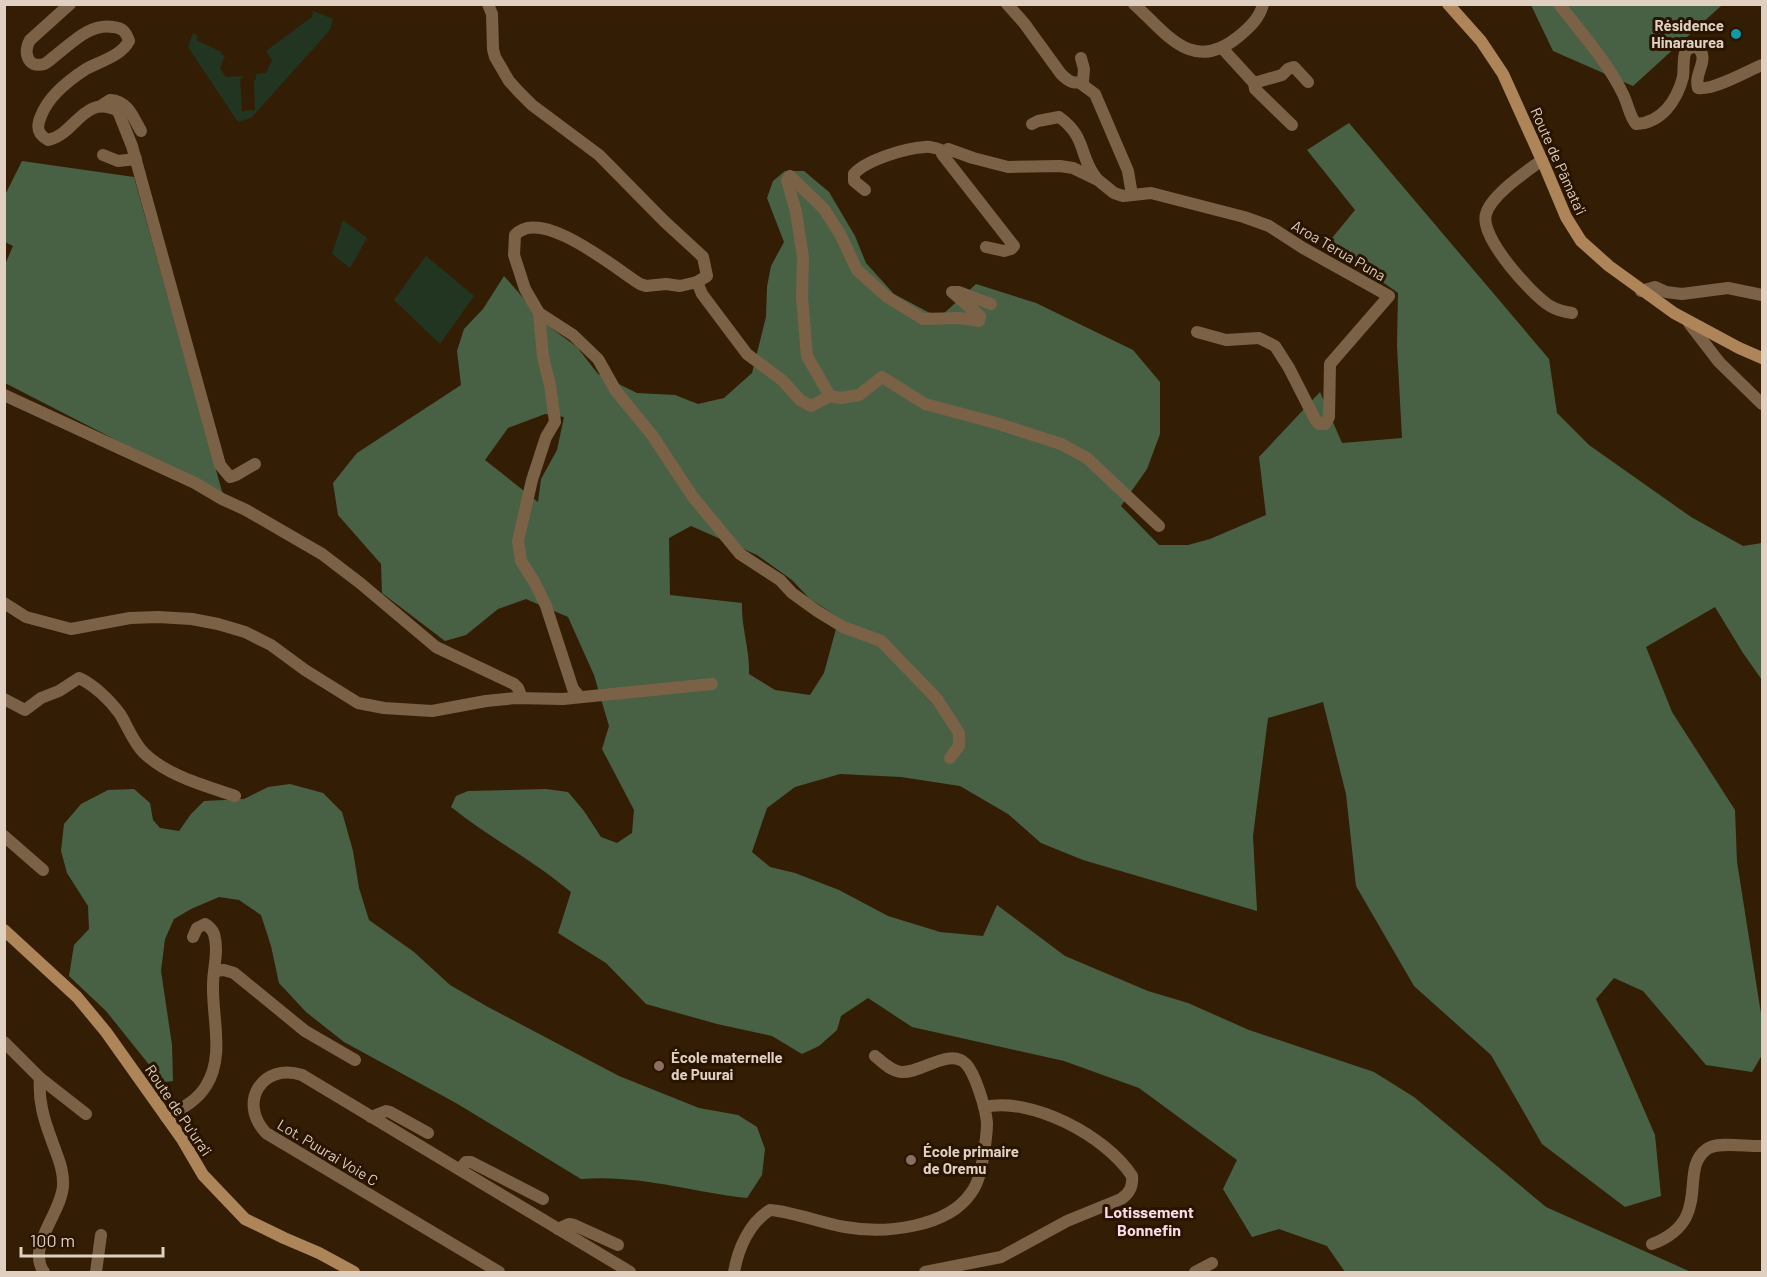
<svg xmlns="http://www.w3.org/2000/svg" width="1767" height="1277" viewBox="0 0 1767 1277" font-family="Barlow,sans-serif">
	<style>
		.green { fill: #223520 }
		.forest { fill: #486145; fill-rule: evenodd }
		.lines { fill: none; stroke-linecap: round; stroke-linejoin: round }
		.street { stroke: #7b6247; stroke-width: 12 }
		.secondary { stroke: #ad8559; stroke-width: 12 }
		.culture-dot { fill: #0f9aa8; stroke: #291400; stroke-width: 2 }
		.education-dot { fill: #8d6e63; stroke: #291400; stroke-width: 2 }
		.labels { text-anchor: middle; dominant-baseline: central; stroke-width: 6; stroke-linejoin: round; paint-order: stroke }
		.poi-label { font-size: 15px; font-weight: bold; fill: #dfd0c2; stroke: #291400; text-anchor: start }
		.street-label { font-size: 15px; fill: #dfd0c2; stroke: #291400 }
		.neighbourhood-label { font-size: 16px; font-weight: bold; fill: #f9dae9; stroke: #291400 }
	</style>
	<rect width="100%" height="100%" fill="#331e05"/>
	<!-- green -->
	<g class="green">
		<polygon points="313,11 333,19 330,30 251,118 238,122 188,47 193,33 198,36 196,40 222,52 221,54 225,56 220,68 226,77 243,76 243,78 240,79 242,111 255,110 254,81 256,79 256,74 266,73 272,60 266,51 312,17"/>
		<polygon points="343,220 367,238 350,268 332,254"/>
		<polygon points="426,256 474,296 440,344 394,300"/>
	</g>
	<!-- forest -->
	<g class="forest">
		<polygon points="1531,5 1722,5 1633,86 1553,51"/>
		<path d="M1349,123l200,236 8,54 32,32 102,72 52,29 19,-3v137l-19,-27 -28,-46 -69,40 26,65 63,98 2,52 25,158v35l-10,17 -46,-7 -63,-74 -29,-13 -18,21 59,136 6,61 -36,11 -83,-63 -51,-89 -77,-69 -58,-100 -10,-92 -23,-92 -55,16 -15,118 4,75 -174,-51 -42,-17 -33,-29 -48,-28 -59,-9 -61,-3 -45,13 -28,21 -15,44 18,15 25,6 44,17 49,26 52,16 43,4 14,-31 68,51 83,35 40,12 61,27 125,42 40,25 132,110 145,65h-346l-18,-26 -48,-17 -27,8 -29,-48 14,-29 -98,-72 -75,-27 -152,-34 -44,-29 -27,18 -4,14 -18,16 -17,8 -30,-18 -55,-12 -71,-20 -40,-41 -48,-30 13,-41c-38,-32 -81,-54 -120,-85l5,-11 12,-5 78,-2 22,3 16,19 17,26 16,6 15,-10 2,-23 -32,-61 7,-23 -15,-51 -26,-58 -42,-18 -28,10 -32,26 -21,6 -63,-48 -1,-29 -43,-49 -5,-32 24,-30 104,-68 -4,-34 7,-22 19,-20 21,-33 43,49 30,22 21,27 39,19 38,2 23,9 26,-6 28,-25 14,-56 1,-30 4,-21 13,-24 -17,-44 6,-17 12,-10h19l25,21 26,44 11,27 28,31 34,18 13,4 35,-32 60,19 97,47 27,32v52l-13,35 -26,37 38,39h29l22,-6 56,-24 -7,-58 61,-65 22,51 60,-5 -5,-92 1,-53 -70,-50 27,-33 -48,-60zM545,414l19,3 -7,33 -16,29 -3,23 -53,-42 23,-32zM691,526l66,29 35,25 17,18 30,20 -15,55 -14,22 -35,-5 -26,-16c1,-24 -8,-47 -7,-71l-72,-8 -1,-57z"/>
		<polygon points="22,161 134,177 223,495 5,383 4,267 13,246 5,242 5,195"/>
		<path d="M290,784l33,9 19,19 11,39 6,37 10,32 45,32 36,33 38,22 131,69 80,32 39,7 19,12 8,22 -3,26 -15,23c-55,-6 -109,-24 -166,-19l-125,-76 -112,-61 -38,-30 -27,-29 -8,-37 -10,-31 -22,-15 -20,-3 -28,12 -17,10 -9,20 -4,32 11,74 1,36 -10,1 -57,-71 -37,-35 5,-31 15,-16 -1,-23 -21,-33 -6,-22 3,-27 17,-20 27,-14 26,-1 16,14 3,17 7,8 19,3 12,-17 13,-13 40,-2 24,-12z"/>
	</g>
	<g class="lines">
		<!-- street -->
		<g class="street">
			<path d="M70,4l-40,36c-7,11 -3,29 14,24 3,-1 8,-6 11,-8 17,-13 35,-33 58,-29 10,1 13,5 16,14 -8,15 -28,20 -43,28 -17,11 -38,28 -45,47 -5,11 -4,18 7,24 27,-5 36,-47 70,-29l14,35 88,319 10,12 6,-2 19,-11"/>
			<path d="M488,4l4,10 1,35 2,8 14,24 10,11 13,13 67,50 65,66 39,36 4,19 -10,6 -17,4 -14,-2 -20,2 -6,-2c-24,-15 -99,-78 -125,-49l-1,20 11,34 14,24 4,44 7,28 5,37 -9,15 -14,43 -14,61 3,20 14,22 11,23 27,83 7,8"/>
			<path d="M1007,4l17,19 37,51c7,7 13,11 22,7l1,-12 -3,-11"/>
			<path d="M1134,4c33,30 58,70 104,33 11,-9 22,-19 25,-33"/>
			<path d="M1559,4c21,27 49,59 64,90 5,10 6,21 13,30 26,-1 41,-24 47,-47 1,-8 0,-17 2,-24 2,-5 6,-6 11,-7 16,13 -3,26 2,42 15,3 49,-17 64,-23"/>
			<polyline points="1222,48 1254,83 1282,75 1288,69 1294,67 1308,82"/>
			<polyline points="1080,83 1095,94 1128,171 1132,195"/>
			<polyline points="1254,83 1255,89 1292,125"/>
			<path d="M102,105l8,-5c18,1 23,17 31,31"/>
			<path d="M1032,124l6,-3 21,-4c29,21 19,39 38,62"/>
			<polyline points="103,155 118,161 136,159"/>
			<path d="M1542,160c-16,12 -51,35 -56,54 -7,23 46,81 64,92 7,4 14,6 22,7"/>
			<path d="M865,190l-11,-9v-7c12,-14 52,-26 71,-27 6,-1 13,2 19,4"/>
			<polyline points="986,247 1004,251 1011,249 1014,246 942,154 948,149 973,158 1008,167 1060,166 1073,168 1098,180 1114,193 1123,196 1151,193 1244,217 1269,226 1303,248 1389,296 1330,364 1329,417 1325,424 1319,424 1315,419 1289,368 1275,346 1259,338 1226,340 1197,332"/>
			<polyline points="697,282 702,294 747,354 782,380 800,400 811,406 830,396 841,398 859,395 882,377 925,404 996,423 1061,444 1087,458 1159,526"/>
			<polyline points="1641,291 1655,287 1666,292 1682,294 1728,288 1762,295"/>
			<polyline points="539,313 573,335 598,359 616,391 652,435 693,497 740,554 780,580 792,593 817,611 843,627 881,641 937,699 959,733 959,746 950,758"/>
			<polyline points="1689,323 1719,362 1762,404"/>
			<polyline points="4,395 195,483 222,499 246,510 322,554 360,583 436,647 514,684 518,688 522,698"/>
			<polyline points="830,396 807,356 802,298 803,257 796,212 787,180 790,176 824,209 840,234 857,270 887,297 923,319 960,318 979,321 980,316 952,292 959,292 991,304"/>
			<polyline points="4,603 26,617 71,629 130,618 158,617 192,619 218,624 245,632 271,645 305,670 358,703 384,708 432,711 486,701 516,698 563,699 712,684"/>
			<path d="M4,699l21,11 16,-12 18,-7 20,-13c15,7 31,22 41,36 8,13 13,28 24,39 24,23 59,32 91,43"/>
			<polyline points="4,836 43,870"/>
			<polyline points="215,971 224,970 234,973 305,1031 355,1060"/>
			<polyline points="4,1042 40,1078 86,1114"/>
			<path d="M40,1078c-2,22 4,42 12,63 5,15 12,28 11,45 -2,28 -37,61 -19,86"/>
			<path d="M166,1117c15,-8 31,-16 40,-31 19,-30 6,-68 7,-101 0,-16 6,-34 1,-51 -2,-5 -4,-7 -9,-10l-8,4 -4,9"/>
			<polyline points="371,1117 386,1111 390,1112 428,1133"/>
			<polyline points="460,1169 466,1162 471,1162 543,1199"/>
			<polyline points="558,1229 569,1224 574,1225 618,1245"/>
			<path d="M1652,1244c63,-24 25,-74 55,-95 11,-8 41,-2 55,-3"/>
			<polyline points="96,1272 101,1235"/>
			<path d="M499,1272l-233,-139c-29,-31 -3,-71 36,-58l328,197"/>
			<path d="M734,1272c4,-23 15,-49 36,-62 25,2 50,13 75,17 39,7 102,1 126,-34 10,-13 11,-32 14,-47 1,-8 2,-15 2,-23 -1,-14 -12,-50 -21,-59 -16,-17 -46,10 -65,8 -10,-1 -19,-10 -26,-16"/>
			<path d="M925,1272l76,-15 66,-36 54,-22c9,-6 12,-13 11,-23 -26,-40 -101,-80 -148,-69"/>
			<polyline points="1195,1272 1212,1263"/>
		</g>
		<!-- secondary -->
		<g class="secondary">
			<polyline points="1448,4 1481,41 1503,74 1545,167 1566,217 1581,241 1609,266 1674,313 1739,348 1762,358"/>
			<polyline points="4,930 77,997 106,1032 182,1139 203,1175 245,1219 284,1238 319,1253 354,1272"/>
		</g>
	</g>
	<!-- markers -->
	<circle class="culture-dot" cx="1736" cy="34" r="6"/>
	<g class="education-dot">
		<circle cx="659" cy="1066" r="6"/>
		<circle cx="911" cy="1160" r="6"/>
	</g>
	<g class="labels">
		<!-- poi labels -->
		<g class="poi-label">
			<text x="1724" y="25" text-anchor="end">Résidence<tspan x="1724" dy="17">Hinaraurea</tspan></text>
			<text x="671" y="1057">École maternelle<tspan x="671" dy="17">de Puurai</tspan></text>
			<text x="923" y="1151">École primaire<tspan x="923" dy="17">de Oremu</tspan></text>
		</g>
		<!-- street labels -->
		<g class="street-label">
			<text transform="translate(1559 161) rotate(66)">Route de Pāmata'i</text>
			<text transform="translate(1339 250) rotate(30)">Aroa Terua Puna</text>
			<text transform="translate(179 1110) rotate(56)">Route de Pu'ura'i</text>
			<text transform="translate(328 1152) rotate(31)">Lot. Puurai Voie C</text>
		</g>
		<!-- neighbourhood labels -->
		<g class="neighbourhood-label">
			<text x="1149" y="1211">Lotissement<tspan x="1149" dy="18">Bonnefin</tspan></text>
		</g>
	</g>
	<!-- border -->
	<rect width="1767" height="1277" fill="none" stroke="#dfd0c2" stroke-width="12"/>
	<!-- scale -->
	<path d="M21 1247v9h142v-9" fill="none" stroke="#dfd0c2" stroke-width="3"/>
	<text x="30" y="1247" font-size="18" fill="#dfd0c2" stroke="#291400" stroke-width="4.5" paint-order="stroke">100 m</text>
</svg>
